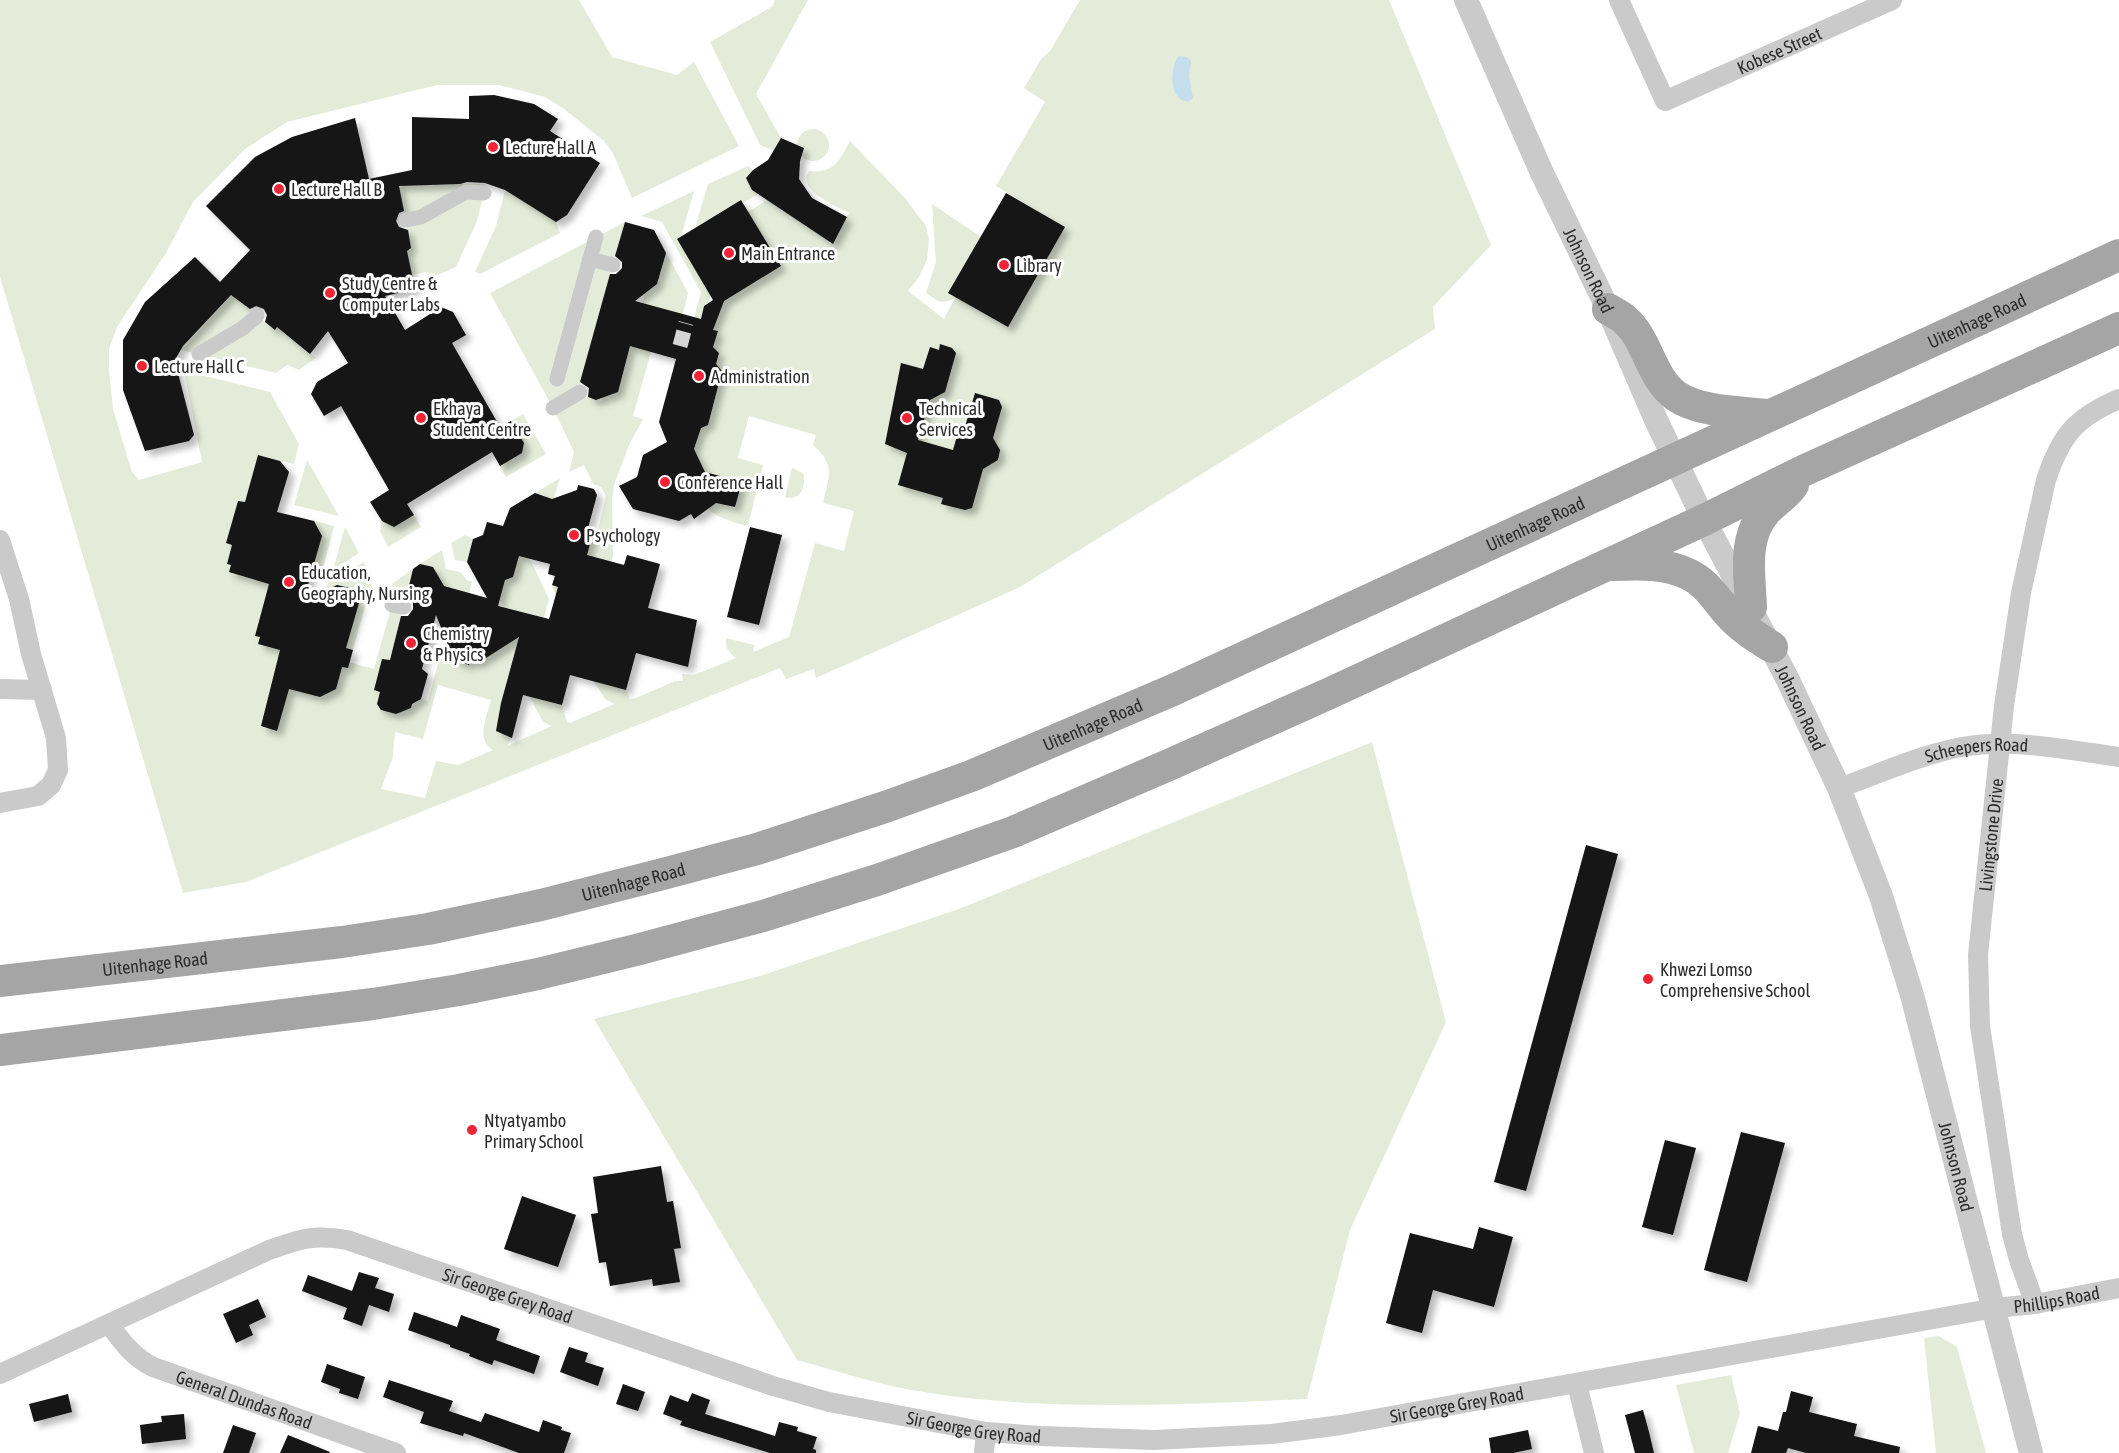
<svg xmlns="http://www.w3.org/2000/svg" width="2119" height="1453" viewBox="0 0 2119 1453" font-family="'Asap Condensed',sans-serif">
	<style>
		.green { fill: #e4ecd9; fill-rule: evenodd }
		.water { fill: #c4deed }
		.building { fill: #141414; fill-rule: evenodd; filter: url(#shadow) }
		.lines { fill: none; stroke-linecap: round; stroke-linejoin: round }
		.pedestrian-tunnel { stroke: #d5d5d5; stroke-width: 15; stroke-dasharray: 15 8; stroke-linecap: butt }
		.pedestrian { stroke: #cacaca; stroke-width: 15 }
		.minor { stroke: #cacaca; stroke-width: 20 }
		.tertiary { stroke: #cacaca; stroke-width: 24 }
		.primary { stroke: #a5a5a5; stroke-width: 32 }
		.poi-dot { fill: #f12337; stroke: #fff; stroke-width: 2 }
		.labels { text-anchor: middle; dominant-baseline: central; stroke-width: 6; stroke-linejoin: round; paint-order: stroke }
		.street-label { font-size: 18px; fill: #2d2d2d; stroke: #fff }
		.poi-label { font-size: 18px; fill: #2d2d2d; stroke: #fff; text-anchor: start }
	</style>
	<defs>
		<filter id="shadow"><feDropShadow dx="5.5" dy="5.5" stdDeviation="3" flood-color="#0004"/></filter>
	</defs>
	<rect width="100%" height="100%" fill="#fff"/>
	<!-- green -->
	<g class="green">
		<path d="M0,0h579l33,57 65,18 17,-13 45,84 -107,52 -19,-45 -9,-12 -40,-32 -19,-12 -46,-12h-62l-150,37 -42,27 -52,53 -27,51 -49,74 -8,22v21l4,39 19,63 7,8 63,-18 -18,-91 86,21 29,52 -5,20 -32,-8 -4,1 -13,45 -7,-1 -12,42 6,2 -5,19 4,1 46,-8 -19,87 18,5 40,-26 12,-40 36,-21 9,16 -20,72 -7,-2 13,-45 -5,-8 -6,-2 1,-5 -12,-3 -5,2 -27,96 2,11 14,3 2,-6 19,-24 6,1 1,-6 25,7 20,-72 -2,-13 21,-15 -23,91 -8,-1 -8,31 6,2 1,18 15,4 2,-6 8,2 5,-2 1,-4 9,-5 7,2 12,-45 28,9 2,-4 8,2 7,-5 8,-31 13,-18 -6,-8 5,-21 8,-3 7,-24 11,8 18,38 -5,19 -19,-5 -24,90 11,35 -5,8 45,-20 -9,-4 -14,-26 33,9 5,17 3,1 44,-19 -8,-4 -13,-19 33,9 4,9 6,-1 39,-17h8l-1,-7 12,1 42,-17c-7,-6 -11,-9 -10,-20l28,7 -1,7 36,-15 26,-94 29,8 10,-40 -31,-8c6,-27 13,-38 -10,-58l3,-10 -67,-19 -11,42 25,7 -15,61c-23,-6 -35,-9 -50,-28l37,10 7,-26 -37,-10 -11,-22 7,-22 7,-3 14,-54 -6,-7 3,-11 -6,-6 4,-16 -7,-2 38,-117 19,-12 66,44 16,-31c-13,-7 -53,-23 -40,-42 26,2 30,-10 41,-30l55,57 21,28 3,13 -2,21 -8,17 -11,14 36,28 11,-21c-15,7 -15,4 -29,-5l10,-31 -4,-58 49,33 -32,56 59,33 57,-99 -69,-41 49,-84 -21,-14 17,-29 9,-8 30,-51h309l102,245 -58,62 2,22 -415,258 -204,91 -2,-9 -28,10 -6,-11 -534,214 -63,11 -183,-616zM438,685l53,15c-4,16 -16,40 2,50l-35,15 -22,-4 -11,37 -44,-9 12,-32 2,-25 28,7z"/>
		<polygon points="775,0 808,0 756,94 781,138 774,151 760,145 710,42 773,6"/>
		<circle cx="813" cy="145" r="16"/>
		<polygon points="748,166 753,170 746,178 752,190 758,194 743,203 741,200 695,228 708,184"/>
		<polygon points="483,184 486,185 477,221 456,267 438,275 425,272 412,275 407,251 411,248 404,212 336,226 326,208 407,185"/>
		<polygon points="505,190 556,222 560,233 480,274 475,272 496,226"/>
		<polygon points="694,191 681,237 677,239 711,296 708,303 704,306 699,326 692,325 701,292 662,222 641,216"/>
		<polygon points="625,222 579,388 582,395 601,401 603,395 618,392 634,331 651,352 633,416 643,419 629,445 614,485 612,501 613,556 601,599 556,596 552,585 593,597 604,560 587,555 594,530 598,530 606,496 601,487 593,484 584,465 569,472 574,452 553,408 490,293"/>
		<polygon points="294,228 303,245 247,307 274,330 277,327 316,358 299,370 287,365 276,373 181,350"/>
		<polygon points="661,243 688,293 682,317 641,309 646,288 651,289 657,284 662,269 659,264 655,263"/>
		<polygon points="523,414 546,454 506,477 500,466 522,453 524,443 511,421"/>
		<polygon points="307,460 339,516 294,505"/>
		<path d="M792,468l11,5c4,13 -3,29 -18,24z"/>
		<polygon points="560,478 551,508 545,496 535,493"/>
		<polygon points="414,515 421,527 388,547 380,531 382,521 394,526"/>
		<polygon points="312,520 334,526 320,580 310,578 322,536 318,529 310,527"/>
		<polygon points="345,527 359,553 333,570"/>
		<polygon points="465,535 473,539 467,562 455,560 451,543"/>
		<polygon points="442,550 446,569 460,572 467,580 472,582 462,618 452,616 459,590 444,586 439,578 433,576 435,568 420,564"/>
		<path d="M1372,742l74,280 -96,208 -43,169c-132,5 -265,14 -396,-9 -38,-7 -77,-20 -114,-30l-203,-341 166,-43 196,-66z"/>
		<polygon points="1939,1336 1957,1347 1986,1453 1936,1453 1924,1338"/>
		<polygon points="1731,1375 1740,1413 1728,1453 1694,1453 1676,1385"/>
	</g>
	<!-- water -->
	<path class="water" d="M1179,56l8,1 4,4 -2,15 4,22 -5,4c-4,-1 -10,-3 -12,-8 -6,-10 -4,-30 3,-38z"/>
	<!-- building -->
	<g class="building">
		<polygon points="494,95 534,104 558,119 550,131 600,163 567,215 556,222 505,190 485,183 467,182 460,184 399,186 404,211 399,213 396,221 399,227 408,230 411,248 407,251 415,289 385,296 405,330 441,307 453,312 466,335 452,343 500,427 511,421 524,443 522,453 500,466 492,452 407,504 414,515 394,527 382,521 370,502 389,490 341,406 324,416 311,394 317,382 348,363 328,331 310,354 277,327 275,330 265,322 267,315 264,309 256,306 250,309 231,295 183,346 176,358 178,373 194,435 189,441 145,451 123,390 123,340 145,302 195,257 220,282 250,250 206,206 255,157 292,137 355,118 369,179 412,170 412,117 469,119 469,96"/>
		<polygon points="781,138 804,148 800,161 799,179 812,198 847,217 833,244 752,190 746,178 753,170 768,160"/>
		<polygon points="1006,193 1065,227 1008,327 948,293"/>
		<polygon points="741,200 781,266 724,301 713,330 718,331 713,347 719,353 716,364 722,371 708,425 701,428 694,449 705,472 742,482 735,507 716,503 694,519 691,514 679,521 633,509 619,486 637,477 643,455 667,442 659,422 676,359 630,346 618,392 596,400 588,397 589,388 580,382 610,274 616,274 622,268 622,262 615,256 625,222 654,230 666,253 657,284 635,301 701,319 704,306 713,300 677,239"/>
		<polygon points="940,344 952,348 956,353 945,392 930,400 918,440 953,450 959,429 964,430 975,393 999,400 1002,407 993,438 1000,450 998,460 983,469 972,508 965,510 941,504 943,498 898,485 907,453 885,444 901,363 923,369 930,347 939,350"/>
		<polygon points="258,455 280,461 289,472 277,512 314,521 322,536 303,602 337,585 350,588 359,603 346,648 353,650 348,668 342,667 336,689 320,697 289,689 277,731 261,726 280,650 258,644 260,637 255,636 269,584 229,572 231,565 227,564 232,545 226,543 238,501 245,502"/>
		<path d="M578,485l16,4 3,6 -9,33 6,2 -7,25 37,10 3,-10 33,9 -12,44 49,12 -9,47 -52,-14 -10,37 -56,-15 -8,30 -39,-10 -11,43 -16,-7 5,-28 18,-66 -41,26 -8,-2 -1,4 -15,-5 -18,-45 -14,54 6,5 -7,25 -9,5 -1,4 -15,6 -15,-4 -4,-6 3,-12 -6,-2 8,-31 8,1 11,-44h7l5,-7v-6l-7,-5 7,-29 7,-5 13,3 11,19 43,12 -20,-36 6,-23 10,-4 4,-13 16,4 7,-18 25,-15 17,6 25,-9zM519,556l31,8 -2,10 7,2 -3,9 6,2 -9,32 -51,-13 7,-26 8,-3z"/>
		<polygon points="750,527 782,535 759,625 727,617"/>
		<polygon points="1586,845 1618,854 1526,1191 1494,1182"/>
		<polygon points="1741,1132 1785,1143 1747,1282 1704,1270"/>
		<polygon points="1665,1140 1696,1148 1673,1235 1642,1227"/>
		<polygon points="661,1166 667,1202 673,1201 681,1248 674,1249 680,1282 653,1286 652,1279 610,1286 606,1262 599,1263 591,1214 598,1213 593,1177"/>
		<polygon points="522,1196 576,1215 558,1267 504,1249"/>
		<polygon points="1479,1227 1513,1237 1494,1307 1433,1290 1422,1333 1386,1323 1410,1233 1473,1249"/>
		<polygon points="359,1272 379,1278 375,1288 394,1294 389,1312 369,1305 362,1326 343,1319 347,1308 302,1291 308,1275 352,1291"/>
		<polygon points="258,1299 266,1317 249,1325 253,1335 236,1343 223,1314"/>
		<polygon points="414,1312 457,1327 461,1315 500,1329 496,1340 540,1356 534,1374 494,1360 492,1365 469,1356 470,1354 450,1347 450,1345 408,1330"/>
		<polygon points="569,1347 588,1353 585,1362 604,1368 598,1386 560,1372"/>
		<polygon points="327,1364 365,1377 358,1399 339,1393 340,1389 321,1382"/>
		<polygon points="389,1380 453,1401 449,1411 481,1422 485,1413 539,1432 543,1420 562,1427 561,1430 571,1433 564,1453 519,1453 464,1433 463,1436 420,1423 424,1412 383,1397"/>
		<polygon points="623,1384 645,1392 638,1411 616,1404"/>
		<polygon points="1791,1391 1813,1397 1809,1412 1857,1424 1854,1436 1900,1447 1899,1453 1806,1453 1788,1448 1786,1453 1751,1453 1758,1426 1778,1431 1783,1412 1786,1412"/>
		<polygon points="692,1393 710,1400 705,1414 775,1436 779,1422 798,1427 797,1431 817,1437 813,1449 816,1450 816,1453 770,1453 680,1425 682,1421 663,1414 670,1395 688,1402"/>
		<polygon points="68,1394 72,1412 34,1422 29,1404"/>
		<polygon points="1643,1410 1649,1432 1654,1453 1635,1453 1625,1415"/>
		<polygon points="184,1414 186,1439 142,1444 140,1425 162,1422 161,1416"/>
		<polygon points="233,1425 256,1433 249,1453 223,1453"/>
		<polygon points="1528,1430 1532,1449 1513,1453 1491,1453 1489,1438"/>
		<polygon points="288,1435 330,1452 329,1453 280,1453"/>
	</g>
	<g class="lines">
		<!-- pedestrian-tunnel -->
		<polyline class="pedestrian-tunnel" points="680,346 686,323"/>
		<!-- pedestrian -->
		<g class="pedestrian">
			<polyline points="406,220 421,217 466,192 484,193"/>
			<polyline points="590,259 613,265"/>
			<polyline points="199,354 243,328 257,316"/>
			<polyline points="557,379 596,237"/>
			<polyline points="553,408 580,392"/>
			<polyline points="392,605 404,607"/>
		</g>
		<!-- minor -->
		<g class="minor">
			<path id="s1" d="M1619,0l46,101 227,-101"/>
			<polyline points="0,540 19,599 31,654 56,738 58,770 51,785 38,796 0,803"/>
			<polyline points="0,689 42,690"/>
			<path id="s2" d="M1839,788c40,-14 83,-34 123,-41 51,-9 106,3 157,10"/>
			<path id="s3" d="M2035,1304l-16,-44 -7,-26 -32,-208 -2,-71 26,-249 17,-113 25,-113c15,-45 29,-62 73,-81"/>
			<path id="s4" d="M109,1324c13,18 24,33 44,43l243,86"/>
			<path id="s5" d="M0,1374l269,-124c31,-11 45,-16 78,-10l426,146 56,16 157,30 55,4 114,4 117,-6 69,-9 654,-117 40,-4 84,-16"/>
			<polyline points="1577,1384 1594,1453"/>
			<polyline points="984,1453 986,1432"/>
		</g>
		<!-- tertiary -->
		<path class="tertiary" id="s6" d="M1466,0l76,173 66,136 48,111 48,100 84,160 51,108 42,108 31,99 119,458"/>
		<!-- primary -->
		<g class="primary">
			<path d="M1608,309c5,3 11,6 16,10 24,20 26,58 52,77 23,16 64,16 91,19"/>
			<path d="M1614,565c26,-1 50,-2 74,9 18,8 27,24 40,39 12,14 28,24 44,34"/>
			<path d="M1751,607c-1,-32 -9,-69 15,-96 9,-9 20,-16 27,-26"/>
			<path id="s7" d="M0,981l342,-39 86,-13 113,-24 118,-30 98,-26 131,-43 83,-30 202,-86 946,-435"/>
			<polyline points="0,1050 373,1004 459,990 538,974 640,949 763,916 877,880 1013,832 1171,764 1328,694 1704,520 1805,470 2119,328"/>
		</g>
	</g>
	<!-- markers -->
	<g class="poi-dot">
		<circle cx="493" cy="147" r="6"/>
		<circle cx="279" cy="189" r="6"/>
		<circle cx="729" cy="253" r="6"/>
		<circle cx="1004" cy="265" r="6"/>
		<circle cx="330" cy="293" r="6"/>
		<circle cx="142" cy="366" r="6"/>
		<circle cx="699" cy="376" r="6"/>
		<circle cx="421" cy="418" r="6"/>
		<circle cx="907" cy="418" r="6"/>
		<circle cx="665" cy="482" r="6"/>
		<circle cx="574" cy="535" r="6"/>
		<circle cx="289" cy="582" r="6"/>
		<circle cx="411" cy="643" r="6"/>
		<circle cx="1648" cy="979" r="6"/>
		<circle cx="472" cy="1130" r="6"/>
	</g>
	<g class="labels">
		<!-- street labels -->
		<g class="street-label">
			<text stroke="none"><textPath href="#s1" startOffset="236">Kobese Street</textPath></text>
			<text stroke="none"><textPath href="#s6" startOffset="297">Johnson Road</textPath></text>
			<text stroke="none"><textPath href="#s7" startOffset="2100">Uitenhage Road</textPath></text>
			<text stroke="none"><textPath href="#s7" startOffset="1614">Uitenhage Road</textPath></text>
			<text stroke="none"><textPath href="#s6" startOffset="783">Johnson Road</textPath></text>
			<text stroke="none"><textPath href="#s7" startOffset="1128">Uitenhage Road</textPath></text>
			<text stroke="none"><textPath href="#s2" startOffset="144">Scheepers Road</textPath></text>
			<text stroke="none"><textPath href="#s3" startOffset="476">Livingstone Drive</textPath></text>
			<text stroke="none"><textPath href="#s7" startOffset="642">Uitenhage Road</textPath></text>
			<text stroke="none"><textPath href="#s7" startOffset="156">Uitenhage Road</textPath></text>
			<text stroke="none"><textPath href="#s6" startOffset="1269">Johnson Road</textPath></text>
			<text stroke="none"><textPath href="#s5" startOffset="546">Sir George Grey Road</textPath></text>
			<text stroke="none"><textPath href="#s5" startOffset="2127">Phillips Road</textPath></text>
			<text stroke="none"><textPath href="#s4" startOffset="159">General Dundas Road</textPath></text>
			<text stroke="none"><textPath href="#s5" startOffset="1518">Sir George Grey Road</textPath></text>
			<text stroke="none"><textPath href="#s5" startOffset="1032">Sir George Grey Road</textPath></text>
		</g>
		<!-- poi labels -->
		<g class="poi-label">
			<text x="505" y="147">Lecture Hall A</text>
			<text x="291" y="189">Lecture Hall B</text>
			<text x="741" y="253">Main Entrance</text>
			<text x="1016" y="265">Library</text>
			<text x="342" y="283">Study Centre &amp;<tspan x="342" dy="21">Computer Labs</tspan></text>
			<text x="154" y="366">Lecture Hall C</text>
			<text x="711" y="376">Administration</text>
			<text x="433" y="408">Ekhaya<tspan x="433" dy="21">Student Centre</tspan></text>
			<text x="919" y="408">Technical<tspan x="919" dy="21">Services</tspan></text>
			<text x="677" y="482">Conference Hall</text>
			<text x="586" y="535">Psychology</text>
			<text x="301" y="572">Education,<tspan x="301" dy="21">Geography, Nursing</tspan></text>
			<text x="423" y="633">Chemistry<tspan x="423" dy="21">&amp; Physics</tspan></text>
			<text x="1660" y="969">Khwezi Lomso<tspan x="1660" dy="21">Comprehensive School</tspan></text>
			<text x="484" y="1120">Ntyatyambo<tspan x="484" dy="21">Primary School</tspan></text>
		</g>
	</g>
</svg>
